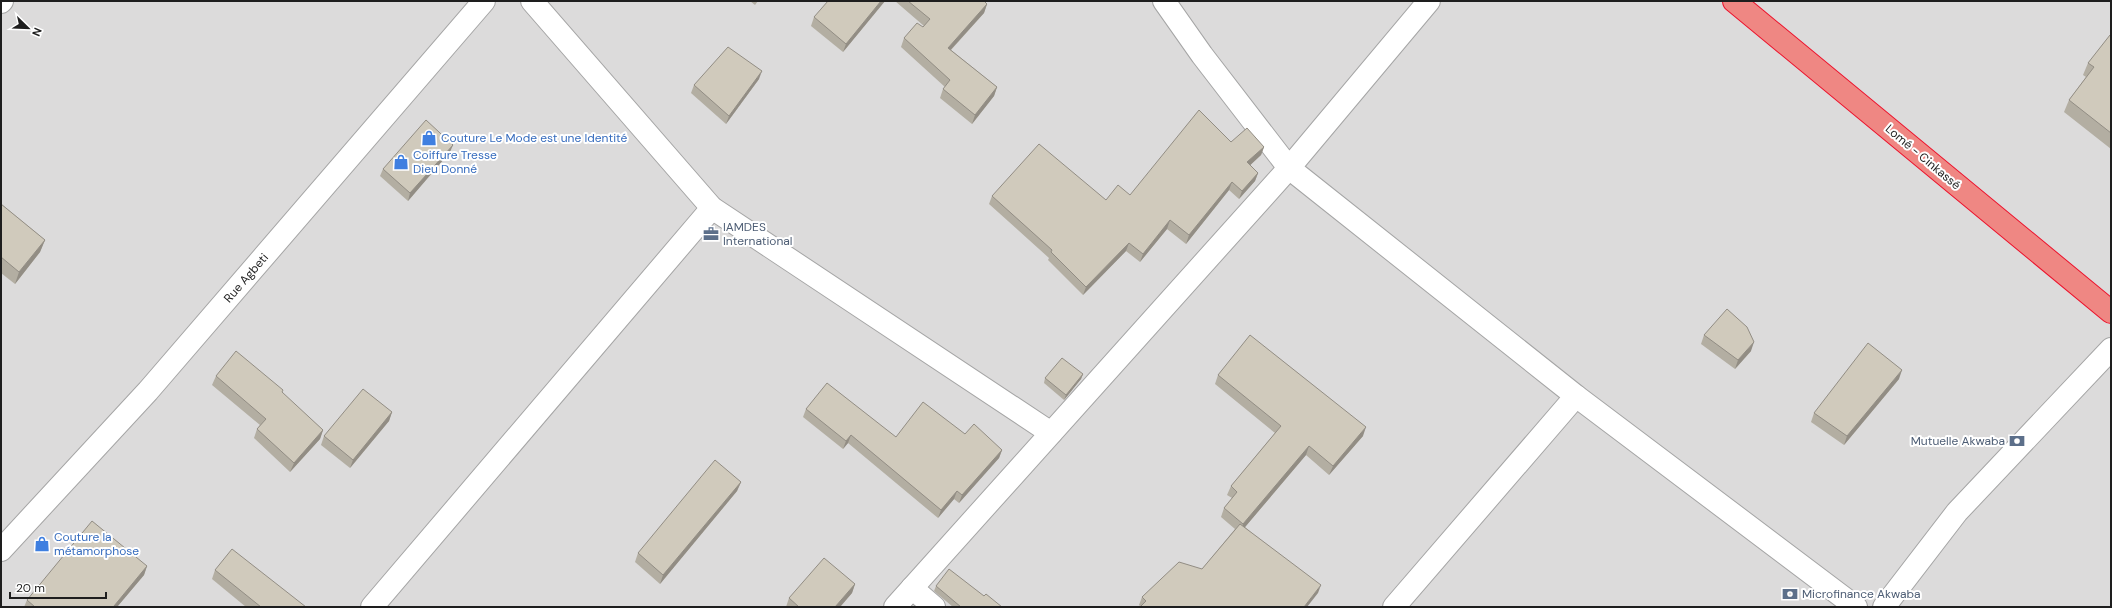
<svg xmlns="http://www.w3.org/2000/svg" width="2112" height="608" viewBox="0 0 2112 608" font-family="'DM Sans',sans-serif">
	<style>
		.residential { fill: #dcdbdb }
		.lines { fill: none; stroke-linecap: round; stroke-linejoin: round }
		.street-casing { stroke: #a5a5a5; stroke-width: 24 }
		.highway-casing { stroke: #ec132d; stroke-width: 24 }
		.street { stroke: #fff; stroke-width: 22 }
		.highway { stroke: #ef8783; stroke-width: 22 }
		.wall { fill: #b3aea2 }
		.shaded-wall { fill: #928d84 }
		.building { fill: #d0cabc; stroke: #928d84 }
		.labels { text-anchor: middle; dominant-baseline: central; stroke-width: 4; stroke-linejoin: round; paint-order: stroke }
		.shop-label { font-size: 12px; fill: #366cbe; stroke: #fff; text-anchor: start }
		.street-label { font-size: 12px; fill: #1e1e1e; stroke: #fff }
		.service-label { font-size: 12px; fill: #4e5e75; stroke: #fff; text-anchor: start }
	</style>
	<rect width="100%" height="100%" fill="#f0efe3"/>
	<!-- residential -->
	<rect class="residential" x="1" y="1" width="2110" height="606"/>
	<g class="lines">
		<defs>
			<g id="street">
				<polyline points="532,1 712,208 1051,433"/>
				<polyline points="1164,1 1202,55 1289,168 1576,396 1856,607"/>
				<polyline points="1,2 2,1"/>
				<polyline points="1,550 148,391 484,1"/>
				<polyline points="912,588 934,607"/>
				<polyline points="372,607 712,208"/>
				<polyline points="895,607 1289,168 1429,1"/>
				<polyline points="1394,607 1576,396"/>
				<polyline points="1884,607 1957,512 2111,349"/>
			</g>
			<polyline id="highway" points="1734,1 2111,312"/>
		</defs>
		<!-- street casing -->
		<use href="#street" class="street-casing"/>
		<!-- highway casing -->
		<use href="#highway" class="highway-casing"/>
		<!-- street -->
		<use href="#street" class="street"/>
		<!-- highway -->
		<use href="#highway" class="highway"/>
	</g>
	<!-- wall -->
	<g class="wall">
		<polygon points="750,1 758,1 755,5"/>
		<polygon points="885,1 843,52 811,26 814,17"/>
		<polygon points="895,1 984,1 987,4 984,13 951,50 997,87 994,96 972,124 940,98 943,89 945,87 901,47 904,38 923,27 924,26"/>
		<polygon points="2111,36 2111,149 2064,112 2069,100 2086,77 2083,75 2088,63"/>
		<polygon points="759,79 726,124 691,93 694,85"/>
		<polygon points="1231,142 1264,147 1261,155 1250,165 1258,173 1255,181 1239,199 1229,190 1186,244 1167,229 1140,262 1126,251 1083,295 1048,260 1049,258 989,204 992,196 1106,200 1130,195"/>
		<polygon points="450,152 408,201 380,176 383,169"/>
		<polygon points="1,204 45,240 40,252 15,284 1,273"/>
		<polygon points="1704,335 1751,351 1735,369 1701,344"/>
		<polygon points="1083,374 1081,379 1064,400 1044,383 1045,378"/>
		<polygon points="1218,375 1363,436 1329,475 1306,455 1245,527 1318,593 1140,606 1139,605 1142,597 1202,569 1235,529 1221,517 1224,508 1232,498 1227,495 1231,486 1275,433 1215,384"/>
		<polygon points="216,376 282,393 323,430 320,439 290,472 254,438 257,429 260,425 212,385"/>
		<polygon points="1899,379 1844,445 1811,422 1814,413"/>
		<polygon points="806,409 896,437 965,434 1002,450 999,458 959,503 954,499 938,518 848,443 843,449 803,417"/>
		<polygon points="392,412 389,421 350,468 321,445 324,436"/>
		<polygon points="741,482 737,491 660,584 635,562 638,553"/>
		<polygon points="147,566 144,575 117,607 24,607 27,600"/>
		<polygon points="215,570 306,607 246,607 212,579"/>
		<polygon points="855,584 852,593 840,607 786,607 789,598"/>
		<polygon points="936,586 984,596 1002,607 953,607 934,591"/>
	</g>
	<!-- shaded-wall -->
	<g class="shaded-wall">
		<polygon points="881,1 885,1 843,52 846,44"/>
		<polygon points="987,4 984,13 945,56 948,48"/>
		<polygon points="762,71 759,79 726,124 729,116"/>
		<polygon points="997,87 994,96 972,124 975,115"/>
		<polygon points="453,145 450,152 408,201 410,193"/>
		<polygon points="1264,147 1261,155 1244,171 1247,162"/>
		<polygon points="1258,173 1255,181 1239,199 1242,191"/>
		<polygon points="1232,182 1229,190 1186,244 1189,235"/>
		<polygon points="1170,220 1167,229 1140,262 1143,254"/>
		<polygon points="45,240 40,252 15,284 19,272"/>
		<polygon points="1129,243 1126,251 1083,295 1086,287"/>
		<polygon points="1754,342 1751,351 1735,369 1738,360"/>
		<polygon points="1902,370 1899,379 1844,445 1847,436"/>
		<polygon points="1083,374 1081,379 1064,400 1066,395"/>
		<polygon points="392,412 389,421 350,468 353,460"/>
		<polygon points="1366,427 1363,436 1329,475 1333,466"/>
		<polygon points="323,430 320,439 290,472 294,463"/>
		<polygon points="851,435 848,443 843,449 846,441"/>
		<polygon points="1309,446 1306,455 1240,533 1243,524"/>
		<polygon points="1002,450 999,458 959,503 962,495"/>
		<polygon points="741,482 737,491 660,584 663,575"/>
		<polygon points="957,491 954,499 938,518 941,510"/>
		<polygon points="147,566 144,575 117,607 114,607 114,606"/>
		<polygon points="855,584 852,593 840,607 835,607"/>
		<polygon points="1321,585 1318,593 1307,607 1304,607"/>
	</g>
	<!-- building -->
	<g class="building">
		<polygon points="828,1 881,1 846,44 814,17"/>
		<polygon points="908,1 984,1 987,4 948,48 997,87 975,115 943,89 950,80 904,38 917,23 923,27 930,19"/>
		<polygon points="2110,35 2111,36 2111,133 2069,100 2094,67 2088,63"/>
		<polygon points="728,47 762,71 729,116 694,85"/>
		<polygon points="1199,110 1231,142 1247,128 1264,147 1247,162 1258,173 1242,191 1232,182 1189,235 1170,220 1143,254 1129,243 1086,287 1051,252 1052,250 992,196 1039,144 1106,200 1118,185 1130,195"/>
		<polygon points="426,120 453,145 410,193 383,169"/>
		<polygon points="1,204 45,240 19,272 1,257"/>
		<polygon points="1727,309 1747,327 1754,342 1738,360 1704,335"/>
		<polygon points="1250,335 1366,427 1333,466 1309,446 1243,524 1224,508 1237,492 1231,486 1281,426 1218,375"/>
		<polygon points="1868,343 1902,370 1847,436 1814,413"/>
		<polygon points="236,351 283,390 282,392 323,430 294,463 257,429 266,419 216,376"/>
		<polygon points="1062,358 1083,374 1066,395 1045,378"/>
		<polygon points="827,383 896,437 923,402 965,434 974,424 1002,450 962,495 957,491 941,510 851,435 846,441 806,409"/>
		<polygon points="363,389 392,412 353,460 324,436"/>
		<polygon points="715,460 741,482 663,575 638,553"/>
		<polygon points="92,521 147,566 114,606 116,607 35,607 27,600"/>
		<polygon points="1240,524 1321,585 1304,607 1140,607 1146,601 1142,597 1179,562 1202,569"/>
		<polygon points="232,549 306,607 261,607 215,570"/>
		<polygon points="824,558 855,584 835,607 799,607 789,598"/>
		<polygon points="949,569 984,596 986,594 1002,607 961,607 936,586"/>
	</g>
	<!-- icons -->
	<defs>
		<symbol id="shop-bare" viewBox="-9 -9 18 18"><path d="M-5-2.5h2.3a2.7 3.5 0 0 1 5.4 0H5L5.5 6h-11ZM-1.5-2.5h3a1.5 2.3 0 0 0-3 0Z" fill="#3f7fe0" stroke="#fff" stroke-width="2.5" paint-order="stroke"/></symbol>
		<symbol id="office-bare" viewBox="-9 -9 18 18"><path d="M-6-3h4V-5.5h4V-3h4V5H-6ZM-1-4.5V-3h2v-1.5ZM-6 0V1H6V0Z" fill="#5c6f8a" stroke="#fff" stroke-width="2.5" paint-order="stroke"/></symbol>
		<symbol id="bank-bare" viewBox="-9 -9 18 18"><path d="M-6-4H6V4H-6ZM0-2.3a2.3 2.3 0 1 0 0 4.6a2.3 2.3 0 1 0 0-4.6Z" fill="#5c6f8a" stroke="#fff" stroke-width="2.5" paint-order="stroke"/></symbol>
	</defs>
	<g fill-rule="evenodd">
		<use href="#shop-bare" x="418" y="127" width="22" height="22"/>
		<use href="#shop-bare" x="390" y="151" width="22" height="22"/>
		<use href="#office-bare" x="700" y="223" width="22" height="22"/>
		<use href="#bank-bare" x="2006" y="430" width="22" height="22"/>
		<use href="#shop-bare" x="31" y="533" width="22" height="22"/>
		<use href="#bank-bare" x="1779" y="583" width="22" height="22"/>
	</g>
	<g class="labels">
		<!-- shop labels -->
		<g class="shop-label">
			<text x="441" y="138">Couture Le Mode est une Identité</text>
			<text x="413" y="155">Coiffure Tresse<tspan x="413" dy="14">Dieu Donné</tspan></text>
			<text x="54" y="537">Couture la<tspan x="54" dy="14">métamorphose</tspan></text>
		</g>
		<!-- street labels -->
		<g class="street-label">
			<text transform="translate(1923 157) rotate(40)">Lomé - Cinkassé</text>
			<text transform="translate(246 278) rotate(-49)">Rue Agbeti</text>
		</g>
		<!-- service labels -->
		<g class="service-label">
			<text x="723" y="227">IAMDES<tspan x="723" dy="14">International</tspan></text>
			<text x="2005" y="441" text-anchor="end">Mutuelle Akwaba</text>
			<text x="1802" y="594">Microfinance Akwaba</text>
		</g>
	</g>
	<!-- border -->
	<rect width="2112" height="608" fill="none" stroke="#1e1e1e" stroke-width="4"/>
	<!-- north arrow -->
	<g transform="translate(28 28) rotate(113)" stroke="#ffffff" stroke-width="3" paint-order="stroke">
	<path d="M0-3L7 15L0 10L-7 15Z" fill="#1e1e1e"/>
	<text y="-6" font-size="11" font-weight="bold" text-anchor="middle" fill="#1e1e1e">N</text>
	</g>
	<!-- scale -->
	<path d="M10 592v6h96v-6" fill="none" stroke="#1e1e1e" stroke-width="2"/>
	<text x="16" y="592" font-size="12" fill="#1e1e1e" stroke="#ffffff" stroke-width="3" paint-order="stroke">20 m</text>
</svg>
